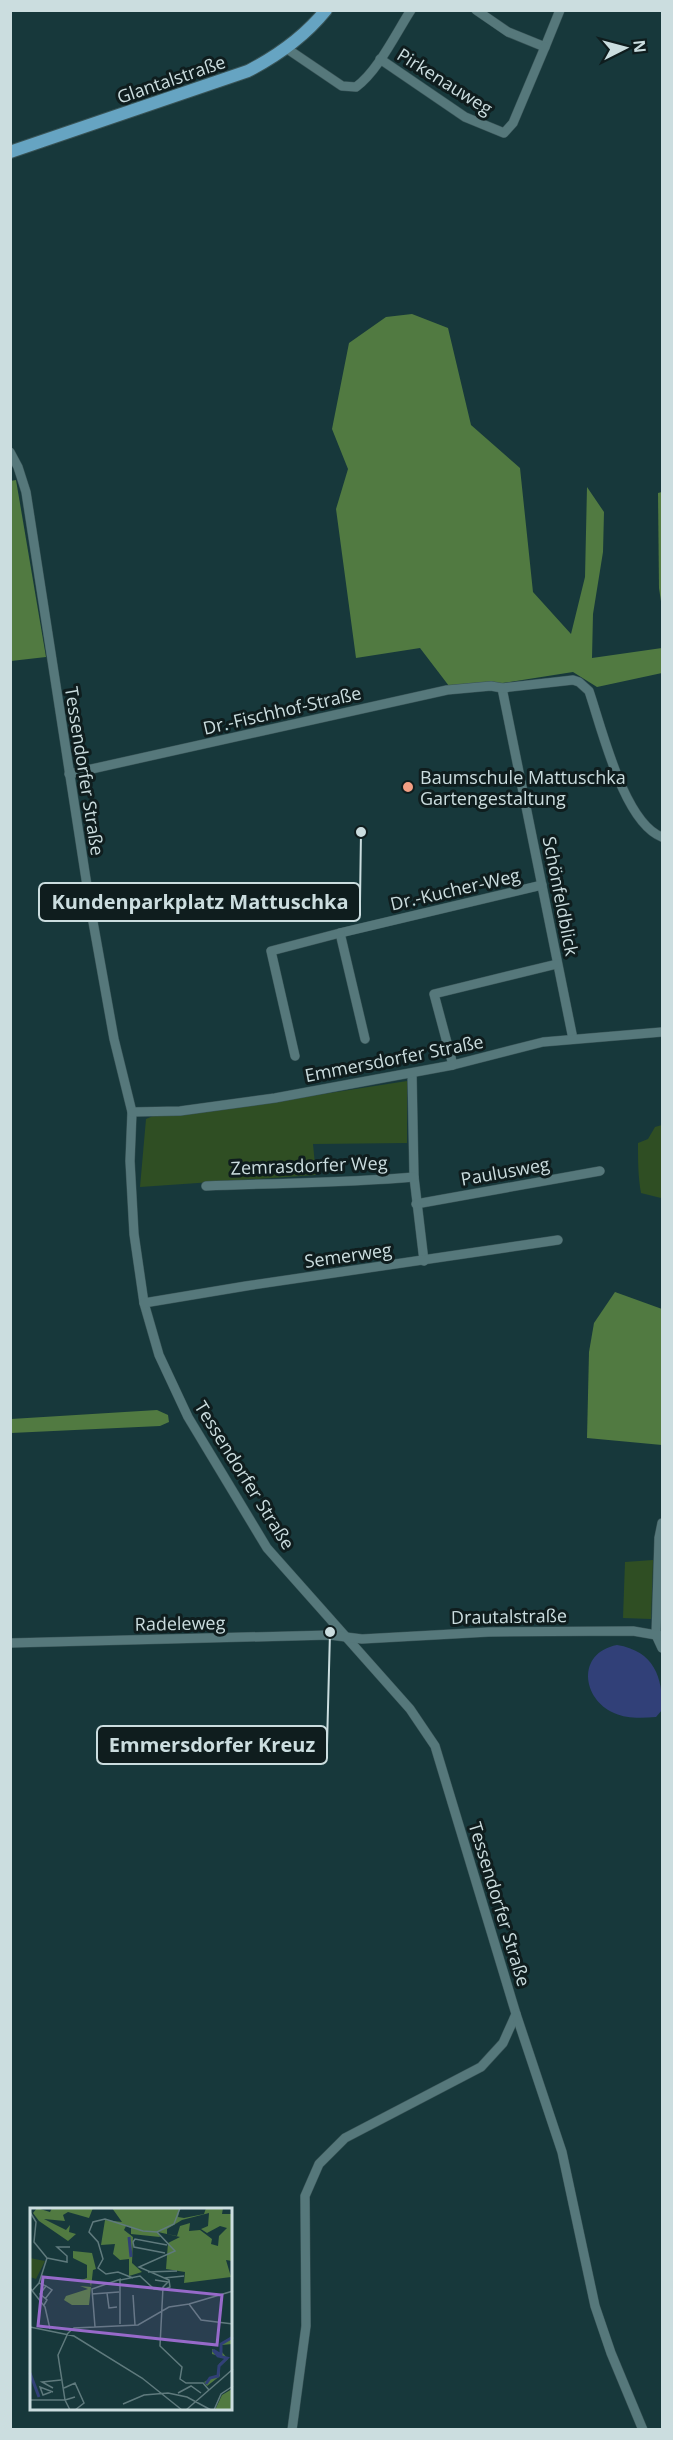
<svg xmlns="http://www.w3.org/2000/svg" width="673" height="2440" viewBox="0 0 673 2440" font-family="'Open Sans',sans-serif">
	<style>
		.green { fill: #2f4e23 }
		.forest { fill: #517a41 }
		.water { fill: #314078 }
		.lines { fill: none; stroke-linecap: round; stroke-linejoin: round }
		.minor-casing { stroke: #395457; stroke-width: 10 }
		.major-casing { stroke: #395457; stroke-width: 14 }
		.minor { stroke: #56787b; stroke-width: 9 }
		.major { stroke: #66a4c2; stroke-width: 12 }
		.poi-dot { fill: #f39f84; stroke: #0f1d1e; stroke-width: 2 }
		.labels { text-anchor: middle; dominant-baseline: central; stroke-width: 6; stroke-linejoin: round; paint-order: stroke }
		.street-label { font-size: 18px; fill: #cbdddf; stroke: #0f1d1e }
		.poi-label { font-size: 18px; fill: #cbdddf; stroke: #0f1d1e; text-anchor: start }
		.inset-river { fill: none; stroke: #314078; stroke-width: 3 }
		.inset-road { fill: none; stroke: #5f7a7d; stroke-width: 1.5 }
		.view { fill: #976aca; fill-opacity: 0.15; stroke: #976aca; stroke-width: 3 }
		.inset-edge { fill: none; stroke: #cbdddf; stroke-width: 3 }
		.leader { fill: none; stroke: #cbdddf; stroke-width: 2 }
		.callout-dot { fill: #cbdddf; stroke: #0f1d1e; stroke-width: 2 }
		.callout { fill: #0f1d1e; stroke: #cbdddf; stroke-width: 2 }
		.callout-label { font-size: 20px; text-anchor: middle; font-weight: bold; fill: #cbdddf }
	</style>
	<rect width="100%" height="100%" fill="#17383b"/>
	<!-- green -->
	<g class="green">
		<polygon points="407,1081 407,1143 313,1144 316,1175 140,1187 146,1119 153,1116 207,1112"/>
		<path d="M662,1125v71l-1,2 -20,-5c-3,-17 -3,-33 -3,-50l10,-4 7,-12z"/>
		<polygon points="653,1560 651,1619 623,1618 625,1562"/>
	</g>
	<!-- forest -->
	<g class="forest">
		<polygon points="412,314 448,328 471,425 520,468 533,592 571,634 585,577 587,487 604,512 603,552 593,614 592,658 662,648 662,673 597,687 573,672 503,683 449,686 420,648 356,658 336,509 348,469 332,429 349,343 386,317"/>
		<polygon points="16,480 46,657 11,661 10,481"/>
		<polygon points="662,492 662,608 659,588 658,493"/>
		<polygon points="615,1292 662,1309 662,1445 587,1438 589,1352 594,1323"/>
		<polygon points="157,1410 168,1415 169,1422 160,1426 11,1433 11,1419"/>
	</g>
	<!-- water -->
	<path class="water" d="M617,1645c37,6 46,32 45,65l-6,7c-14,1 -29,2 -42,-4 -32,-14 -38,-60 3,-68z"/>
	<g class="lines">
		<defs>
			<g id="minor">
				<polyline points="476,10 508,32 545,47 560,10"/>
				<path d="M286,48l56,38 14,1c22,-16 40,-54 55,-77"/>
				<polyline points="380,59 465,117 504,133 513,123 545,47"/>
				<polyline points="10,452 18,467 26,492 90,905 114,1039 132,1112 130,1161 134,1234 144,1303 159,1355 188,1417 267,1548 410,1709 435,1746 516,2014 503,2043 481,2067 345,2138 319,2164 305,2196 306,2326 292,2430"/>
				<polyline points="502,688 573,1039"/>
				<path d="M69,774l378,-84 44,-4 11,2 71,-8 6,2 10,9c13,38 35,132 73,146"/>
				<polyline points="365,1039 340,933 542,885"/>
				<polyline points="295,1056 271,951 340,933"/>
				<polyline points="453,1065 434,994 557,964"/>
				<polyline points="412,1073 414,1177 424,1261"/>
				<polyline points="132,1112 180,1111 275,1098 453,1065 543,1042 662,1032"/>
				<path d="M206,1186c69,-3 139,-3 208,-9"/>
				<polyline points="416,1204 600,1171"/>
				<polyline points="144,1303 246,1286 558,1240"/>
				<polyline points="662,1523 659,1538 656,1635 662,1648"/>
				<polyline points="10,1643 330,1635 362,1639 489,1632 633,1631 662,1636"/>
				<polyline points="516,2014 562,2152 595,2306 611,2353 643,2430"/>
			</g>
			<path id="major" d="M10,152l238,-81c29,-15 57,-35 78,-61"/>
		</defs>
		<!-- minor casing -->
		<use href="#minor" class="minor-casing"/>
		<!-- major casing -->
		<use href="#major" class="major-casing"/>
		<!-- minor -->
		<use href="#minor" class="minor"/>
		<!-- major -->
		<use href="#major" class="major"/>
	</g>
	<!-- markers -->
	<circle class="poi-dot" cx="408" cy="787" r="6"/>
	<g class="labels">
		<!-- street labels -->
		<g class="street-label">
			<text transform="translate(171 79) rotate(-19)">Glantalstraße</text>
			<text transform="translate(445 81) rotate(32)">Pirkenauweg</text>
			<text transform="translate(282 710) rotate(-13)">Dr.-Fischhof-Straße</text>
			<text transform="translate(85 771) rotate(81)">Tessendorfer Straße</text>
			<text transform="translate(455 889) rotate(-13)">Dr.-Kucher-Weg</text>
			<text transform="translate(561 896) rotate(79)">Schönfeldblick</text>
			<text transform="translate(394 1058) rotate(-11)">Emmersdorfer Straße</text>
			<text transform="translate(309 1165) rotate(-2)">Zemrasdorfer Weg</text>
			<text transform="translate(505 1171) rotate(-10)">Paulusweg</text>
			<text transform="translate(348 1255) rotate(-8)">Semerweg</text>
			<text transform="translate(245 1475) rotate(58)">Tessendorfer Straße</text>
			<text transform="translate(509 1616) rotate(-1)">Drautalstraße</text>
			<text transform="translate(180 1623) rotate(-1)">Radeleweg</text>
			<text transform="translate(500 1904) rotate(73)">Tessendorfer Straße</text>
		</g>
		<!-- poi labels -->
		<g class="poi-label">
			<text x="420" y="777">Baumschule Mattuschka<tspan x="420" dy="21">Gartengestaltung</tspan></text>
		</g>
	</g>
	<!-- overview -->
	<g transform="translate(30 2208)">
		<rect width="202" height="202" fill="#17383b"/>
		<path d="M0,50l15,3 -9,18 -6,-2z" fill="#2f4e23"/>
		<path d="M7,0l13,4 2,-4h41l-4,10 -21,-6 -5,3 2,6 -21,-2 22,11 4,-5 -1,7 7,2 -8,7 -29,-20 -6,-8zM82,0h68l-2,9 6,1 20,-4 2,-6h17l-1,6h10v47l-6,-1 5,17 -47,6 1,-11 -19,-3 2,-26 12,-6 -22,-5 2,5 -29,-3v-6l-5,-2 -2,4 9,7 -1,26 10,9 -13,4v-17l-9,1 -7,-6 2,-10 -14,1 4,-25 17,2zM179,5l-1,13 -7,3 6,4 13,-7 7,2 -8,8 -1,10 -7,-2 1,-5 -12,-9 -11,1 1,-8 -10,3 -3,10 -10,-2v-5l15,-9zM43,43l19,2 4,16 -3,1 -4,35h-17l-8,-5 2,-4 22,-7 -8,-3 11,1 -1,-5 -11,-1 8,-3v-13l-14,-7zM202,128v8l-10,1 -1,6 7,8 -9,8 1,9 -13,10 -3,-4 14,-7 1,-11 7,-6 -14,-4v-5l8,5 1,-10zM202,181v21h-17l7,-15z" fill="#517a41" fill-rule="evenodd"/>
		<path class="inset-river" d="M99,29l2,20M0,165l9,24M176,176l4,-6 8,-2 1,-10 8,-8 -9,-2 -5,-6 8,5v-11l12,-7"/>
		<path class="inset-road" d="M0,4l6,10 -2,20 13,16M127,24l18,19 -36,16 30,13 1,7 -7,3M135,45l-31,-6 -1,-5 2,-3 32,6M17,50l20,4v-6l-10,-9h13M118,64l29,-1M103,70l-15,-6 -12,2 -8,-6 5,-9 -5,-17 -9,-10 4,-10 12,-3 38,12 14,1 17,-8 6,-16M134,70l20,-2M125,72l13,2 -5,5 -3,59 22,21 -2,12 6,4h17l6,7M9,75l7,3 -6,8 7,6 -3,5M0,80l15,19 5,22M2,83l7,-8 8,-25M77,85l2,15 8,-1M62,86l27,-2M103,87l2,30M15,91l7,-9 -6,-4M159,96l44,-13M90,116v-44l20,-4 14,13 9,1M0,119l44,9 68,42 40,32M65,119l-3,-38 29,-10M38,125l6,-5 64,-3 31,-18 20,-3 12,16 32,4M23,180l-11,-6 19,-2M34,180l11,-5 9,20 -9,7M21,184l-8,3 -3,-8 13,5M148,185l13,-7 10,7M0,192h35l-7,-45 10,-22M93,196l21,-9 24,-2 19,4 24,13M40,202l-5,-10 10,-3M156,202l47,-41M184,202l7,-16 12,-8"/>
		<path class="view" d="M13,69l179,18 -5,50 -179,-19z"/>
		<rect width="202" height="202" class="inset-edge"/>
	</g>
	<!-- callouts -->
	<path class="leader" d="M361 832L360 902M330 1632L327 1745"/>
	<g class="callout-dot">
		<circle cx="361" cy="832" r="6"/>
		<circle cx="330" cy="1632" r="6"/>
	</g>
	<g class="callout">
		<rect x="39" y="883" width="321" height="38" rx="6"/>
		<rect x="97" y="1726" width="230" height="38" rx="6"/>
	</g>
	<g class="callout-label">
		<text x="200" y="909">Kundenparkplatz Mattuschka</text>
		<text x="212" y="1752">Emmersdorfer Kreuz</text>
	</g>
	<!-- border -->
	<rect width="673" height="2440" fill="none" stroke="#cbdddf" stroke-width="24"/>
	<!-- north arrow -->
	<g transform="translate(625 48) rotate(84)" stroke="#0f1d1e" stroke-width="4.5" paint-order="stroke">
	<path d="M0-4.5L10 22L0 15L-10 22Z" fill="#cbdddf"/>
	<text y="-9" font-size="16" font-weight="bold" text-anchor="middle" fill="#cbdddf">N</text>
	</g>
</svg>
